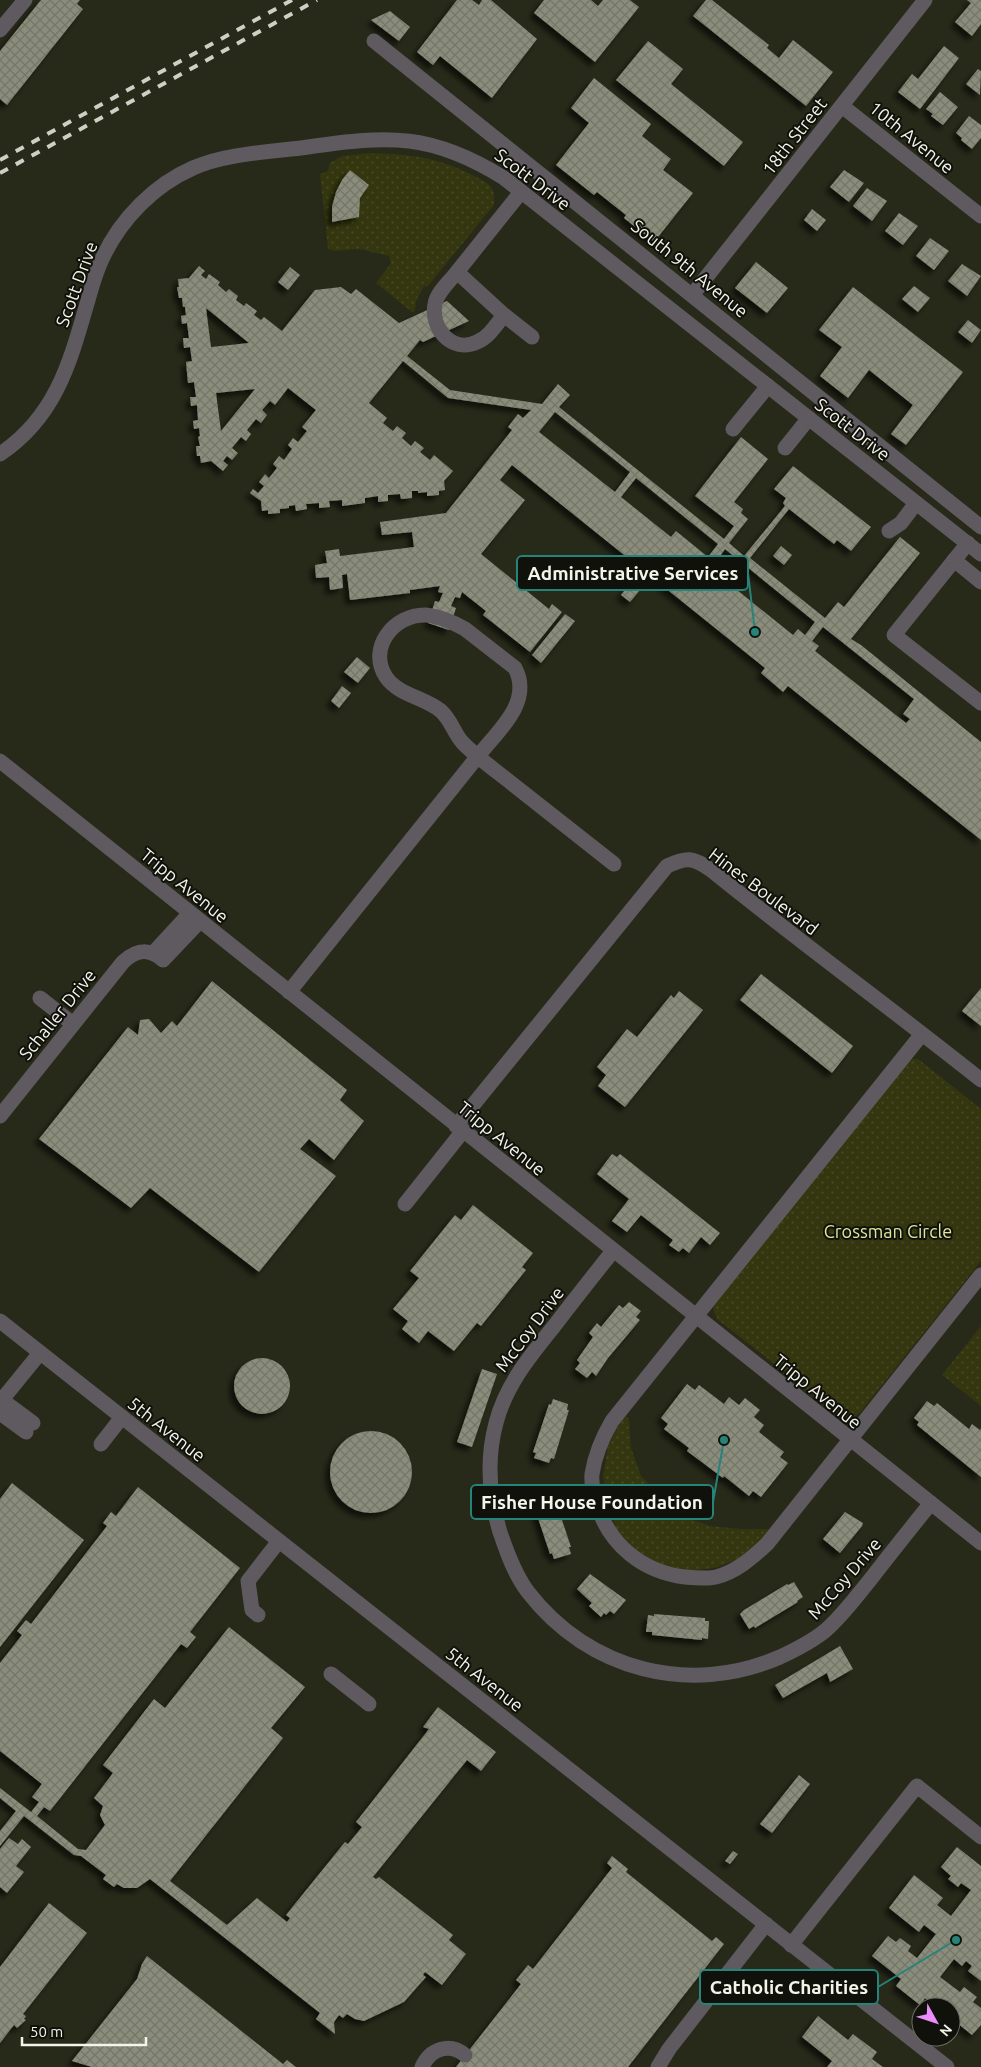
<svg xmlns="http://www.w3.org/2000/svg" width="981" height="2067" viewBox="0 0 981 2067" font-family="Ubuntu,sans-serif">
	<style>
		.park { fill: url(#park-dots) }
		.building { fill: url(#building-cross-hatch); fill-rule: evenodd; filter: url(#shadow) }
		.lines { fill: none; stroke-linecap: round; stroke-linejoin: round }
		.minor { stroke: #5f5960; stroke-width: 15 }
		.rail { stroke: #ced0c5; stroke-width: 4; stroke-dasharray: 9 9; stroke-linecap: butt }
		.labels { text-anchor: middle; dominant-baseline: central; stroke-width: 4; stroke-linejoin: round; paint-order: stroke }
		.street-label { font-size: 18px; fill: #f3f5eb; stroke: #10110a }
		.park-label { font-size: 18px; fill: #dee5a0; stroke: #10110a }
		.leader { fill: none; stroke: #26837a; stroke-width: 2 }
		.callout-dot { fill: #26837a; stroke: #10110a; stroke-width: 2 }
		.callout { fill: #10110a; stroke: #26837a; stroke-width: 2 }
		.callout-label { font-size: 19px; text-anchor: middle; font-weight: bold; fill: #f3f5eb }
	</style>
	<defs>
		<pattern id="park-dots" width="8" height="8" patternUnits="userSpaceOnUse" patternTransform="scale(1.25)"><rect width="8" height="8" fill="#33360e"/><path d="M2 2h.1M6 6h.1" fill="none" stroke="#474a26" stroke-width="1.8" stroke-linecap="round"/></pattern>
		<pattern id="building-cross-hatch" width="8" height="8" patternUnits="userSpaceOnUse" patternTransform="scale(1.25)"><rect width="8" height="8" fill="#8b8d7b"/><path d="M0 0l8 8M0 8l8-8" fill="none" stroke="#747668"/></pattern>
		<filter id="shadow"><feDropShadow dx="-4.5" dy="4.5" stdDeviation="2.5" flood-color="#0009"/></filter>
	</defs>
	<rect width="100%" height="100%" fill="#272919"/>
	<!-- park -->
	<g class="park">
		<path d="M369,153c40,1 70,4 105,23 6,3 13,6 17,11 4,5 3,12 3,18l-67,82 -3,-1 -8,15 -1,10 -3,1 -36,-29 15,-20 -2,-7 -30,-7 -25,2 -6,-2 -8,-75 8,-3 2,-8 12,-7z"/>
		<polygon points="911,1059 918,1059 922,1062 981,1109 981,1261 859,1414 852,1418 844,1418 718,1320 714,1312 713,1304"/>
		<polygon points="981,1326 981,1406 942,1375"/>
		<polygon points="626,1417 629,1419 631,1448 641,1476 672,1508 685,1517 710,1526 741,1529 770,1529 770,1532 739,1559 714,1568 688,1571 659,1564 635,1549 617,1530 607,1504 603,1476 608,1446 621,1421"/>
	</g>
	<!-- building -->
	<g class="building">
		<polygon points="41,0 80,0 77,4 83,9 7,105 0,99 0,51"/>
		<polygon points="457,0 472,0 479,5 482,0 491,0 537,39 492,98 440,56 433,65 417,52"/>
		<polygon points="544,0 591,0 598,6 603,0 630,0 639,7 595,62 534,13"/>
		<polygon points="706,0 712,0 769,45 767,48 779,58 793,40 833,72 806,106 693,16"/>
		<polygon points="967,0 981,0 981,24 972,36 955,22 971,3"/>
		<polygon points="390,11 410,27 399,41 371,20"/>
		<polygon points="648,41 683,69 671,84 743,142 724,166 616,80"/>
		<polygon points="944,46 959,58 920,109 898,92 912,74 918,79"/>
		<polygon points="978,69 981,71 980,95 966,84"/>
		<polygon points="594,78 651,124 642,136 671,159 663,170 693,193 654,242 624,218 626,215 597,192 594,195 556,165 589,123 571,108"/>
		<polygon points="940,92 958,107 943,125 931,116 933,114 926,109"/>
		<polygon points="969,116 981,125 981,138 972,149 961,140 962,138 956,133"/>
		<polygon points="350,170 369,185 360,198 359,217 332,222 332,207 336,192 342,180"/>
		<polygon points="844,170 864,183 849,202 830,187"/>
		<polygon points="867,188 887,201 872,221 853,206"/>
		<polygon points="812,209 826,220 817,231 804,220"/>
		<polygon points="899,213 918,226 903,245 885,231"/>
		<polygon points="930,238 949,251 934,270 916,256"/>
		<polygon points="756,262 788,288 767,313 735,288"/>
		<polygon points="962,264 981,276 967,296 948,281"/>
		<path d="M199,266l6,5 -4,4 5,4 3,-5 11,8 -2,3 8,7 3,-3 9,7 -2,4 8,6 2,-3 11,8 -3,4 7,5 3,-3 18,14 33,-41 26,-3 10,7 5,-5 43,34 48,-22 22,20 -46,21 -3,-2 -13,16 43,34 92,14 16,-20 12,11 -11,12 165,132 10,-13 -39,-30 46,-59 27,22 -34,43 9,7 -2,4 7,6 -19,24 15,13 41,-50 -2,-3 3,-5 -12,-9 19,-23 78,61 -20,24 -14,-11 -3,4 -45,-35 -39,49 75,60 13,-16 6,5 56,-70 20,16 -69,86 10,6 120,97v98l-193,-154 -5,6 -22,-19 4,-5 -253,-203 -12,15 25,20 -44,54 68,55 3,-5 10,8 -32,40 -47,-37 3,-4 -24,-19 -2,6 -5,-1 -4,9 5,2 -7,22 -21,-7 7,-22 4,1 4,-9 -5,-1 2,-6 -30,4v3l-60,7 -3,-26 -5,1 1,13 -13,2 -1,-13 -13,1 -1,-13 12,-2 -2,-12 14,-2 1,7 74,-9 -2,-15 -30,3 -2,-13 66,-9 66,-83 -4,-3 10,-13 5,4 8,-8 -83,-12 -45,-37 -34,42 18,15 -4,5 10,8 4,-5 9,7 -4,5 9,8 4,-5 9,7 -4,4 10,8 4,-5 19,16 -9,10 1,9 -6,1v4l-12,1v-4l-9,1v-2h-6v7l-11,1 -1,-5 -12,1v6l-10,1v-6l-13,2v5l-23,3v-6l-13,1 1,6 -11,1v-5l-13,1 1,5 -11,2 -1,-6 -6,1v2l-9,1v4l-12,1v-4l-6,1 -1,-10 -11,-8 3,-4 5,4 6,-7 -5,-4 6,-8 4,4 8,-10 -4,-4 6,-8 5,4 8,-11 -4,-4 5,-7 5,4 9,-11 -5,-4 14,-17 -28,-22 -13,17 -5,-4 -8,9 5,5 -6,8 -5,-4 -9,11 4,4 -5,7 -5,-4 -9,11 6,5 -6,7 -5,-4 -4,5 5,4 -5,6 -12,-10 -10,2 -1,-7h-3l-1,-10h4l-2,-9 2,-1 -1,-8 -5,1 -1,-8 5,-1 -1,-15 -6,1 -1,-9h6l-2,-15 -6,1 -2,-21 6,-1 -2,-14 -6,1 -1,-10h6l-2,-15 -5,1 -1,-8 5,-1 -1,-8h-2l-1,-9h-3l-2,-11h2l-1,-8 11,-1zM206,308l43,35 -38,4zM255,389l-34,42 -5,-38zM555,412l75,60 -15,20 -76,-60zM636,478l82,66 -10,13 -32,-26 -5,6 -50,-40zM725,549l90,73 -10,13 -7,-6 -5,6 -82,-66zM823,627l91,72 -11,15 7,5 -4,4 -91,-72 4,-5 -7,-5z"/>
		<polygon points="290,267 300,275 288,290 278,282"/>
		<polygon points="914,286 930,298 918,312 902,299"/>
		<polygon points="853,287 963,372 906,445 891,434 913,405 869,370 848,398 820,376 842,347 819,330"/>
		<polygon points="968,320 981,330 972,343 958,332"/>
		<polygon points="781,546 792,555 784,565 773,556"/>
		<polygon points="632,581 641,589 630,602 621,595"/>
		<polygon points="565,614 575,621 541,663 532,655"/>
		<polygon points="357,657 370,668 358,683 344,672"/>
		<polygon points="342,686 351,693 339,708 331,701"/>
		<polygon points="761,974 853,1046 832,1073 740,1000"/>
		<polygon points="212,981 347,1090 340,1100 364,1121 334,1160 309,1139 300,1149 336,1176 259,1272 150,1188 131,1208 39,1139 128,1027 138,1035 140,1020 149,1019 161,1033 172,1021 177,1026"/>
		<polygon points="981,988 981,1026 962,1011"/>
		<polygon points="679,991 703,1010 625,1107 598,1086 606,1075 597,1067 627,1029 637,1037 671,995 674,998"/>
		<polygon points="612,1154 617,1157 620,1154 720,1233 710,1245 701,1237 689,1253 683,1248 679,1252 669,1245 673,1240 641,1215 627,1232 612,1221 629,1199 597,1174"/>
		<polygon points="473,1205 533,1253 522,1267 526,1270 481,1326 477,1323 454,1351 428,1331 419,1343 402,1329 408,1321 393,1309 419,1278 410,1271 455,1215 461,1220"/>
		<polygon points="629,1302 641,1311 636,1317 640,1320 608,1358 596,1376 592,1372 587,1378 575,1369 580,1363 577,1360 593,1337 589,1333 597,1323 601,1327 619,1305 623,1308"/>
		<circle cx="262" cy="1386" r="28"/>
		<polygon points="482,1369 497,1374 472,1447 457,1442"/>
		<polygon points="687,1384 695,1390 699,1385 724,1404 729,1397 739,1405 745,1398 760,1410 754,1417 764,1425 759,1432 784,1452 780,1457 788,1463 761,1497 753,1491 749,1496 724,1476 723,1478 687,1451 689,1448 664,1429 668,1424 661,1418"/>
		<polygon points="553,1399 568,1404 567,1410 569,1410 554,1459 551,1458 549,1463 534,1458 536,1453 533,1452 549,1404 551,1405"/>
		<polygon points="927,1401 934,1406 937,1403 969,1429 972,1424 980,1430 981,1428 981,1477 917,1425 919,1422 914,1418"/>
		<circle cx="371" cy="1472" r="41"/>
		<polygon points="12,1483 84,1540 0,1647 0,1499"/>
		<polygon points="138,1487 240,1568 190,1632 196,1637 187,1648 181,1644 50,1811 44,1807 37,1816 78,1849 86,1850 105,1825 100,1815 103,1806 94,1798 113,1773 103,1765 154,1699 165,1708 229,1627 305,1687 271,1728 283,1738 170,1881 227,1925 257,1898 287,1922 290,1918 286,1915 345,1842 348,1844 362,1827 356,1822 429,1729 423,1727 438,1707 496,1752 481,1771 467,1760 373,1877 376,1879 379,1877 453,1935 449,1940 466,1954 442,1985 425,1972 423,1975 426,1977 404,2002 364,2021 355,2019 347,2014 343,2018 339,2015 334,2022 335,2034 316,2019 320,2013 150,1879 137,1888 124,1888 117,1884 114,1887 103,1879 106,1875 81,1856 74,1855 24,1816 0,1846 0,1831 16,1811 0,1798 0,1788 31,1812 39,1802 32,1797 42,1784 0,1751 0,1663 22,1635 17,1631 26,1620 31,1624 107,1526 103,1523 111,1512 116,1516"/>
		<polygon points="551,1493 553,1500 555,1499 571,1547 569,1547 571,1554 554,1559 552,1553 550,1554 534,1506 536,1505 534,1499"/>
		<polygon points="845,1512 863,1523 862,1526 840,1553 823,1539"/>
		<polygon points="590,1574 626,1600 614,1614 610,1611 606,1615 604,1613 601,1617 589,1606 592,1603 577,1589"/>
		<polygon points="794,1582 803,1597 797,1601 798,1602 755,1628 754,1626 749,1629 740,1614 744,1610 787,1584 788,1585"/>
		<polygon points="654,1614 705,1618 705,1621 709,1621 708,1639 702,1638 702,1640 652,1635 652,1632 646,1632 648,1615 654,1616"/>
		<polygon points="840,1646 853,1669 830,1682 827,1673 783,1698 775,1685"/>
		<polygon points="799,1775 810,1784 772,1833 760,1824"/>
		<polygon points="9,1838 18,1844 22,1839 31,1847 16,1866 24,1872 7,1893 0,1887 0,1849"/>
		<polygon points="957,1847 981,1866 981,1981 968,1971 972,1966 966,1961 962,1966 954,1959 940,1977 960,1992 964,1987 977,1997 973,2002 981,2008 981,2025 972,2035 951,2018 951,2007 937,2007 925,1998 920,2005 896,1986 901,1979 872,1956 888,1936 896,1942 900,1938 911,1946 908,1951 917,1958 936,1934 924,1925 919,1932 889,1908 914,1875 943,1898 937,1905 951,1916 971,1890 961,1883 958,1887 948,1879 951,1876 941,1867"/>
		<polygon points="733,1851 738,1854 730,1864 725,1861"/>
		<polygon points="612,1856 628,1869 626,1872 712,1941 716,1937 724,1944 628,2067 456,2067 521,1984 516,1980 528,1965 533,1969 612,1868 607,1863"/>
		<polygon points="49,1903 87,1933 23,2014 26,2016 24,2019 26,2020 17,2028 14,2025 0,2043 0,1967"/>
		<polygon points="147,1956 283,2064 287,2060 296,2067 92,2067 72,2061 137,1979 142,1964"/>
		<polygon points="818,2016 848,2040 853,2034 877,2052 872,2059 883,2067 827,2067 832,2061 802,2037"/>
	</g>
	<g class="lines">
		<!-- minor -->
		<g class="minor">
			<polyline points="0,30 25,0"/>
			<polyline points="374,41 981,527"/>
			<polyline points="842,106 981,216"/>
			<polyline points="521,192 457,272 504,315 532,337"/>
			<path d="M457,272c-7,9 -20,20 -22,32 -5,24 17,50 42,38 12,-5 19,-17 27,-27"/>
			<polyline points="693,294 925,0"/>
			<polyline points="733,429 768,386"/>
			<polyline points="785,448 809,418"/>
			<path d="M0,454c54,-36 69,-88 86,-147 5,-17 9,-34 17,-50 18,-38 51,-72 90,-89 33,-15 79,-16 115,-21 81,-12 124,-14 196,31l477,376"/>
			<polyline points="889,531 901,523 916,503"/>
			<polyline points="968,543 894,635 981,703"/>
			<polyline points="954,560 981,582"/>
			<polyline points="0,761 981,1543"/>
			<polyline points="154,952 190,913"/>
			<path d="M289,992l189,-236c20,-25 55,-54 37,-88l-50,-39c-10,-6 -27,-13 -39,-14 -32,-1 -59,33 -40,62 12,18 40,21 55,34 10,9 13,22 21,31 15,16 36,30 53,44 33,26 66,52 99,78"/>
			<polyline points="40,998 73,1024"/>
			<path d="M922,1034l-310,387c-10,17 -17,34 -20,53 -1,10 2,21 5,30 12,41 46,68 88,73 10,1 22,2 31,0 20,-5 36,-19 51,-33l214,-269"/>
			<path d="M0,1116l123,-154c14,-13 26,-14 40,-2l37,-39"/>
			<path d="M456,1126l211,-260c19,-9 26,-9 44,4 89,72 181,139 270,210"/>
			<polyline points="405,1204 463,1131"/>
			<path d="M613,1251c-20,25 -39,49 -58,74 -24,30 -49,59 -59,98 -10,37 -7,73 4,109 7,21 15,43 28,60 61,79 162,104 252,65 15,-7 33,-16 46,-27 17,-15 30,-33 44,-50 20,-26 40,-51 61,-77"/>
			<polyline points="0,1321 947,2067"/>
			<polyline points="2,1400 33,1423"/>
			<polyline points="0,1402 40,1353"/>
			<polyline points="0,1413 26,1432"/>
			<polyline points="101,1444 122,1417"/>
			<polyline points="258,1615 252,1610 248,1581 279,1541"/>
			<polyline points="331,1674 369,1704"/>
			<polyline points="791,1945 917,1786 981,1837"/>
			<path d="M422,2067c8,-18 27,-25 43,-12"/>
			<polyline points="658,2067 669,2049 766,1924"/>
		</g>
		<!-- rail -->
		<g class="rail">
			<polyline points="0,160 292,0"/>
			<polyline points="0,173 317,0"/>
		</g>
	</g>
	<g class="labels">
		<!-- street labels -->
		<g class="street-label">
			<text transform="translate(794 136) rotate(-52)">18th Street</text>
			<text transform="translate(912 137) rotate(39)">10th Avenue</text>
			<text transform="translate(533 179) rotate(37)">Scott Drive</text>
			<text transform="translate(690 268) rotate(39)">South 9th Avenue</text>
			<text transform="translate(76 284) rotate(-70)">Scott Drive</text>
			<text transform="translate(853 429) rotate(38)">Scott Drive</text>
			<text transform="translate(185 885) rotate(39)">Tripp Avenue</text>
			<text transform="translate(764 891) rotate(37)">Hines Boulevard</text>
			<text transform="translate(57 1014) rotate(-51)">Schaller Drive</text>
			<text transform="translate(502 1138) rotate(39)">Tripp Avenue</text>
			<text transform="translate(529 1329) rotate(-53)">McCoy Drive</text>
			<text transform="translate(818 1391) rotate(39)">Tripp Avenue</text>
			<text transform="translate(167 1429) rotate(38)">5th Avenue</text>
			<text transform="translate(844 1578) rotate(-49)">McCoy Drive</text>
			<text transform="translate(485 1679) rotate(38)">5th Avenue</text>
		</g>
		<!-- park labels -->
		<g class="park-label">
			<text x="888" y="1231">Crossman Circle</text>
		</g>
	</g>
	<!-- callouts -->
	<path class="leader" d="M755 632L748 573M724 1440L713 1502M956 1940L878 1987"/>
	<g class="callout-dot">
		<circle cx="755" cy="632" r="5"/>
		<circle cx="724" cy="1440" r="5"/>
		<circle cx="956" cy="1940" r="5"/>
	</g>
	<g class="callout">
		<rect x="517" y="556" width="231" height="34" rx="5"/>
		<rect x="471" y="1485" width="242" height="34" rx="5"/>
		<rect x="700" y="1970" width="178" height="34" rx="5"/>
	</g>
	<g class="callout-label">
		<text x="633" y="580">Administrative Services</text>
		<text x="592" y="1509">Fisher House Foundation</text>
		<text x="789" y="1994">Catholic Charities</text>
	</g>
	<!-- north arrow -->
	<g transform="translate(936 2022) rotate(130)"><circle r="24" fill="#10110a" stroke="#6b6c64"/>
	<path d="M0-4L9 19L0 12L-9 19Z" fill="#ea8dfd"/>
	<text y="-8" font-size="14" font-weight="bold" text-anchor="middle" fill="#f3f5eb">N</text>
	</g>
	<!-- scale -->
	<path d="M22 2037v8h124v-8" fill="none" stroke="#f3f5eb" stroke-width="2.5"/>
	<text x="30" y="2037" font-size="15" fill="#f3f5eb" stroke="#10110a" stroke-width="4" paint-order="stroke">50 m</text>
</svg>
